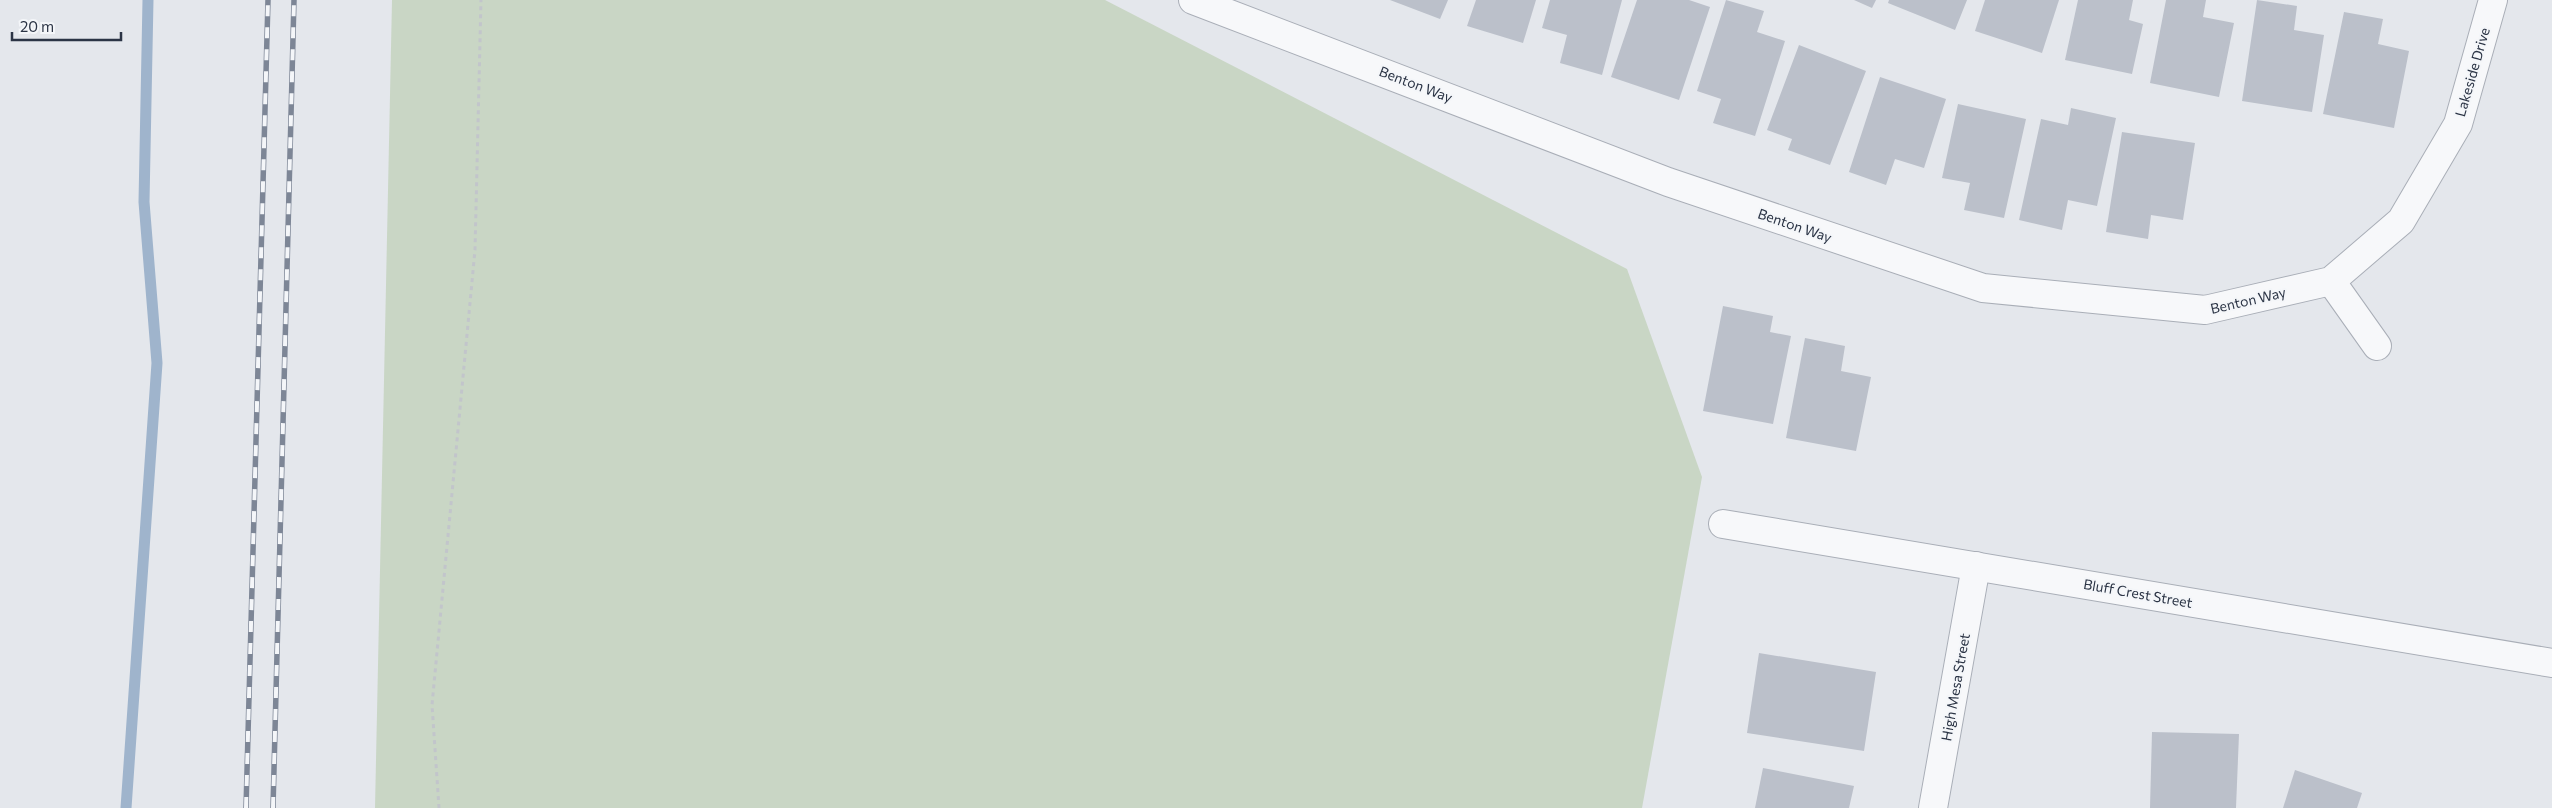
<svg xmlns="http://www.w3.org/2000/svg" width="2552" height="808" viewBox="0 0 2552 808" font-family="Commissioner,sans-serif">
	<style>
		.grass { fill: #c9d6c5 }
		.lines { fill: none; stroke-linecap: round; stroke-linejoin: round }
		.stream { stroke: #9fb4cc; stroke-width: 11 }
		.building { fill: #bbc0ca }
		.minor-casing { stroke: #a9aeb7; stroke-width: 30 }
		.path { stroke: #c2c5cb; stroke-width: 3; stroke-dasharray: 4 4; stroke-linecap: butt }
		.minor { stroke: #f7f8fa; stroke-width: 28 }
		.rail-casing { stroke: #7d8696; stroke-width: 5.5 }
		.rail { stroke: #f4f6f9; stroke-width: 4; stroke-dasharray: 11; stroke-linecap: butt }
		.labels { text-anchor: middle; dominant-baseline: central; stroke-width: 4; stroke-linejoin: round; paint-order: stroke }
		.street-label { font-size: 14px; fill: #2b3445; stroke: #f4f6f9 }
	</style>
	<rect width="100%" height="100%" fill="#e4e7ec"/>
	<!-- grass -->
	<polygon class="grass" points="392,0 1105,0 1627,269 1702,477 1642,808 375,808"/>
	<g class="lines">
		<!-- stream -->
		<polyline class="stream" points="126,808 157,363 144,202 148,0"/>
	</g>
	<!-- building -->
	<g class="building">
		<polygon points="1390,0 1448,0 1440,19"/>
		<polygon points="1476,0 1536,0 1523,43 1467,26"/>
		<polygon points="1550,0 1622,0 1602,75 1560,63 1567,35 1542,28"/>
		<polygon points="1637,0 1689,0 1710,7 1679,100 1611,77"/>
		<polygon points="1726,0 1764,11 1757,32 1785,41 1755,136 1713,123 1721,99 1697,91"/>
		<polygon points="1854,0 1876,0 1872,8"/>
		<polygon points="1889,0 1967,0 1955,30 1888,3"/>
		<polygon points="1985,0 2059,0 2042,53 1975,31"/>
		<polygon points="2078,0 2133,0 2129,20 2143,24 2132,74 2065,60"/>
		<polygon points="2166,0 2206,0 2203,17 2234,23 2219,97 2150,83"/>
		<polygon points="2257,0 2297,6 2294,30 2324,35 2312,112 2242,101"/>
		<polygon points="2344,12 2383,19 2378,44 2409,51 2394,128 2323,114"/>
		<polygon points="1799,45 1866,71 1830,165 1788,150 1792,139 1767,130"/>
		<polygon points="1880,77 1946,99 1924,168 1895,159 1886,185 1849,172"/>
		<polygon points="1958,104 2026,119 2004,218 1964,210 1970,183 1942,178"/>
		<polygon points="2071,108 2116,118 2097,206 2068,200 2062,230 2019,220 2041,119 2068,125"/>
		<polygon points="2122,132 2195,143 2183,220 2151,215 2148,239 2106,232"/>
		<polygon points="1723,306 1773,316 1770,332 1791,336 1773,424 1703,411"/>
		<polygon points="1805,338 1845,346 1841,371 1871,377 1856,451 1786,438"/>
		<polygon points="1759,653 1876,672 1864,751 1747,733"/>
		<polygon points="2152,732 2239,734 2236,808 2150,808"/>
		<polygon points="1763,768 1854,786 1849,808 1755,808"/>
		<polygon points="2295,770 2362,793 2357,808 2283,808"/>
	</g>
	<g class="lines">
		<defs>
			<g id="minor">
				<polyline points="1193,0 1668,182 1983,288 2205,310 2331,281 2401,221 2458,124 2493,0"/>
				<polyline points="2331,281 2377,346"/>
				<polyline points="1723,524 2552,663"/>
				<polyline points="1933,808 1976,566"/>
			</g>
		</defs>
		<!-- minor casing -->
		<use href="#minor" class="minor-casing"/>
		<!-- path -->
		<polyline class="path" points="439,808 432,705 475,250 481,0"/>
		<!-- minor -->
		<use href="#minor" class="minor"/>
		<defs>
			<g id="rail">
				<polyline points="246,808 268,0"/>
				<polyline points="273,808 294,0"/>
			</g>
		</defs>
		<!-- rail casing -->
		<use href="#rail" class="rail-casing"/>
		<!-- rail -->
		<use href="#rail" class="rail"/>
	</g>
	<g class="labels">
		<!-- street labels -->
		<g class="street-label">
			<text transform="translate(2472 72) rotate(-74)">Lakeside Drive</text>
			<text transform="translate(1416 84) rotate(21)">Benton Way</text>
			<text transform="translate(1795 225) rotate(19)">Benton Way</text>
			<text transform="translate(2248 300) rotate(-13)">Benton Way</text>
			<text transform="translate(2138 593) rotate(10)">Bluff Crest Street</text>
			<text transform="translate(1955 687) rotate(-80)">High Mesa Street</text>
		</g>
	</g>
	<!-- scale -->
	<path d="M12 32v8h109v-8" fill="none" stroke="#2b3445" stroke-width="2.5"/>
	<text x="20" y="32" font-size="15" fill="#2b3445" stroke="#f4f6f9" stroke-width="4" paint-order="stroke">20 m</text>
</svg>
